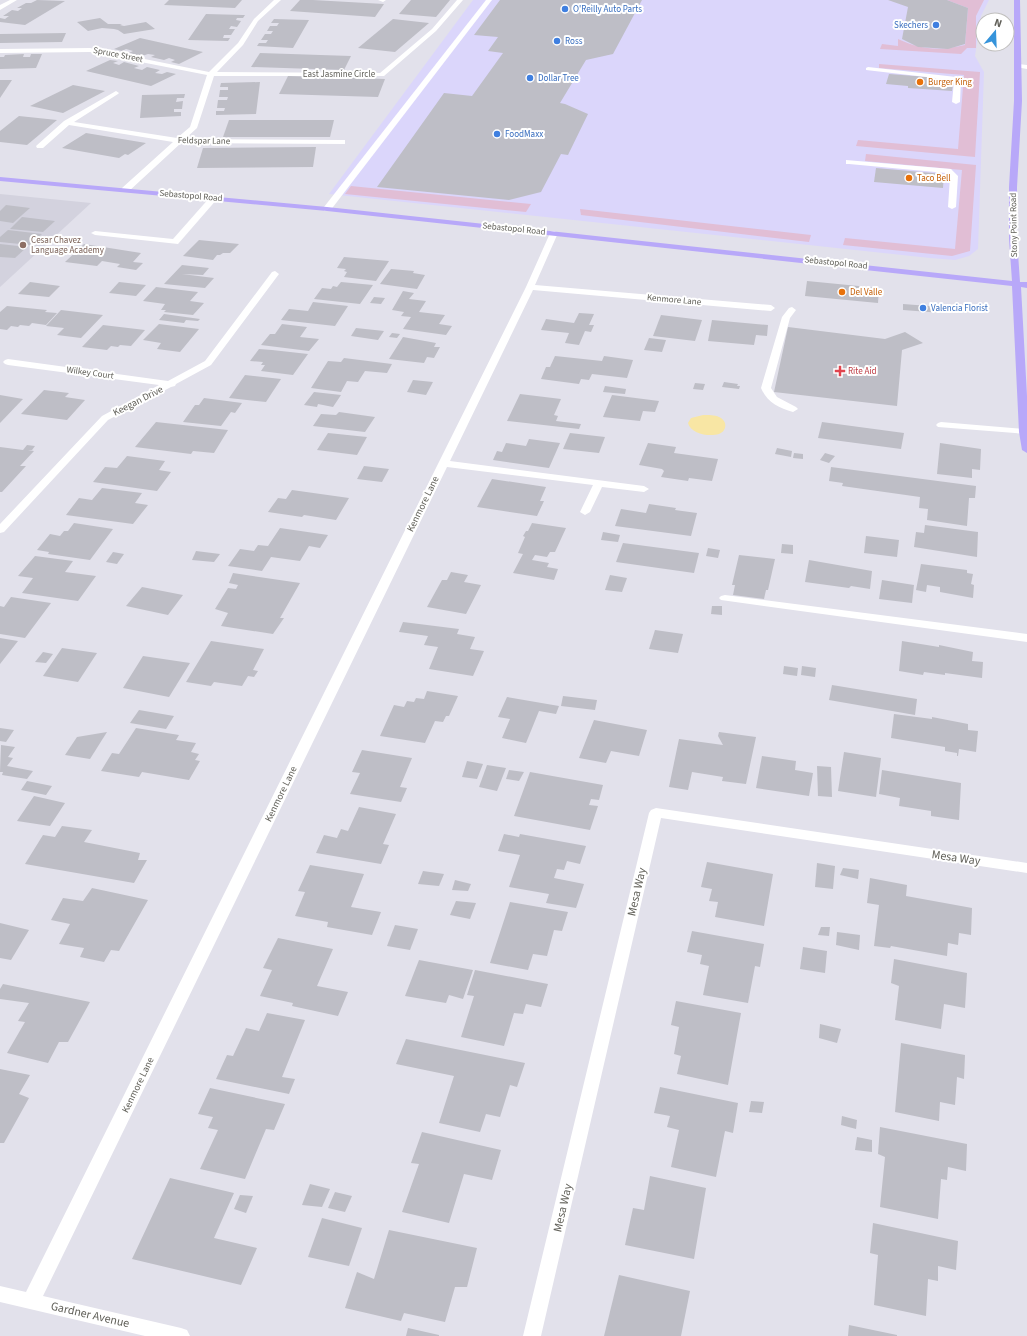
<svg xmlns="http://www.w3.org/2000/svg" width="1027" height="1336" viewBox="0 0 1027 1336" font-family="'Source Sans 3',sans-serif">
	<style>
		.commercial { fill: #dbd6fb }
		.education { fill: #d3d2de }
		.green { fill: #e1bed5 }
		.water { fill: #f8e6a4 }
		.building { fill: #bebec6 }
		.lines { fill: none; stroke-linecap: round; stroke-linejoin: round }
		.minor { fill: #fff; fill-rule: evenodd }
		.major { fill: #b8a8f9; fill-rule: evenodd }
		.shop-dot { fill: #3f7fe0; stroke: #fff; stroke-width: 1.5 }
		.food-dot { fill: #e8710a; stroke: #fff; stroke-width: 1.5 }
		.education-dot { fill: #8d6e63; stroke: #fff; stroke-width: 1.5 }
		.health-dot { fill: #e0444e; stroke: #fff; stroke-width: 1.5 }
		.labels { text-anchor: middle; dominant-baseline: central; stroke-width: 4; stroke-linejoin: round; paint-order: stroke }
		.far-shop-label { font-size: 9px; fill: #366cbe; stroke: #fff; text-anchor: start }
		.far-street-label { font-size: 9px; fill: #616059; stroke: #fff }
		.far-food-label { font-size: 9px; fill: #c56008; stroke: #fff; text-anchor: start }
		.far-education-label { font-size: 9px; fill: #785e54; stroke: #fff; text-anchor: start }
		.far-health-label { font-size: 9px; fill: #be3a42; stroke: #fff; text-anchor: start }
		.street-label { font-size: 10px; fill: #616059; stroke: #fff }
		.near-street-label { font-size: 12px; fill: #616059; stroke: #fff }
	</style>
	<rect width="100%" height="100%" fill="#e2e1eb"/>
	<!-- commercial -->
	<polygon class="commercial" points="473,0 989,0 981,16 975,56 984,72 978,249 969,256 955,260 930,258 329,194"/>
	<!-- education -->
	<polygon class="education" points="0,194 91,203 0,287"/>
	<!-- green -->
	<g class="green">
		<path d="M947,0h37l-8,16v32h-9l-6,6 -81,-5 2,-5 16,2v-7c23,11 42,12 67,6l3,-37z"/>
		<polygon points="879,64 980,72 975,157 856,146 858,140 958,149 964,75 879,68"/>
		<polygon points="866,154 976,165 970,251 952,256 843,245 845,238 955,249 962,170 865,161"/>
		<polygon points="351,186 531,204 526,212 345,194"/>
		<polygon points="580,209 811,235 809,242 581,215"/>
	</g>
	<!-- water -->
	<path class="water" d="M703,415c5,0 12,0 16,2 9,4 8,14 0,17 -10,3 -28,0 -31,-11l3,-5z"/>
	<!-- building -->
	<g class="building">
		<polygon points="37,0 65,1 25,25 0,22 0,18 5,19 9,16 3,16 12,10 18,11 22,8 17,8 26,3 31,3"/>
		<polygon points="169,0 242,0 235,8 164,5"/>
		<polygon points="300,0 313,0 384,4 375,17 290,11"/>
		<polygon points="411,0 450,0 436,17 399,14"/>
		<polygon points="500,0 642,0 613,54 586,60 560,103 565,104 588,114 568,155 561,154 541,192 509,200 377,187 444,93 472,96 503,53 488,51 498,37 474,35"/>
		<polygon points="888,0 947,0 968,8 965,44 948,49 918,47 902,39 908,7"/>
		<polygon points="206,14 243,15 245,15 243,18 237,18 236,20 241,21 237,27 231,26 229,29 235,29 231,35 224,35 223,38 230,38 228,41 188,40"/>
		<polygon points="100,18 108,24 122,24 120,25 124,26 146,22 155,29 124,34 118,30 114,29 102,28 88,31 77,22"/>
		<polygon points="274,19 309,20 293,48 257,46 259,43 266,43 268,40 261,40 265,34 271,34 273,31 267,31 270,26 277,26 279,23 271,23"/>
		<polygon points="393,19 429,23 395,52 358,48"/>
		<polygon points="66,33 62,42 0,43 0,34"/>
		<polygon points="140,38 203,52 179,64 171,62 175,60 169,58 164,60 151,57 155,55 148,54 142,56 129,53 133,51 126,49 122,51 114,49"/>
		<polygon points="260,53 351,56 344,70 251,67"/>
		<polygon points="24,54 23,57 30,57 31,54 42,54 36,68 0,69 0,57 4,57 5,55"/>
		<polygon points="110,60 118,61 113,63 119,65 124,62 139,66 134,68 142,70 147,67 160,70 155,73 162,74 167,72 176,74 151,86 86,71"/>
		<polygon points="889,74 954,79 952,91 908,88 908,86 886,84"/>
		<polygon points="288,76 385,79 378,97 279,94"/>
		<polygon points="0,80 12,80 0,98"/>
		<polygon points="260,82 256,114 216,115 216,111 224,111 225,108 217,108 218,100 227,100 228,97 219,97 220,90 228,90 228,87 220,87 221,83"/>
		<polygon points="73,85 105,91 63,113 30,106"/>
		<polygon points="185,94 184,98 177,98 176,102 183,101 182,109 174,109 174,112 181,112 181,116 140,118 142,95"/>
		<polygon points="19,116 57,120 27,145 0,142 0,131"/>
		<polygon points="229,120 334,120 330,137 223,137"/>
		<polygon points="86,133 146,143 128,155 125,154 119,158 62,148"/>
		<polygon points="316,147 313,167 197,168 203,148"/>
		<polygon points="876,168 944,174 943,188 874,182"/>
		<polygon points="6,205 30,208 13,223 0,221 0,211"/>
		<polygon points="22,217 55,221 43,232 10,229"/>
		<polygon points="8,230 42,234 30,245 0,242 0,237"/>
		<polygon points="199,240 239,244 230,253 223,253 220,255 217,255 213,260 183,256"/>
		<polygon points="0,244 27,247 15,258 0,257"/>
		<polygon points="84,244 141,253 133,262 143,263 136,270 117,267 120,264 102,261 97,266 65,262"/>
		<polygon points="344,257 355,258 389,261 376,281 344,277 347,272 344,271 346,269 337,268"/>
		<polygon points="182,265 209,268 203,275 182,274 214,278 205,288 164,284"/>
		<polygon points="391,269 414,271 413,273 425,275 417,289 380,284"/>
		<polygon points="807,281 879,288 878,303 805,296"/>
		<polygon points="30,282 60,286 49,297 18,294"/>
		<polygon points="119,282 146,285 136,296 109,293"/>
		<polygon points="341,282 373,285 360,304 314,299 322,288 331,289 333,286 337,287"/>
		<polygon points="156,287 198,292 190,301 204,303 193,315 164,312 166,310 161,310 165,304 143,301"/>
		<polygon points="403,291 414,293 409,299 426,301 419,312 445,315 439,324 452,326 446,335 403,329 411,317 401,316 404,312 392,310"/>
		<polygon points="374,297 385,298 381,304 370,303"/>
		<polygon points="313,302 348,306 335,326 281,320 289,309 308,311"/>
		<polygon points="903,304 942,307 942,313 903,310"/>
		<polygon points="7,306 47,310 45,312 57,313 46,325 32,323 29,326 20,325 18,327 11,326 7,330 0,329 0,312"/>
		<polygon points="61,310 103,315 81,338 57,335 64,328 46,326"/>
		<polygon points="579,313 594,314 589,325 594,325 591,332 585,331 579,345 565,343 569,333 541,330 546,319 574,323"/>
		<polygon points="164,314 200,319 198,321 186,320 184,323 159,320"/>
		<polygon points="661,315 702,320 695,341 653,336"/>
		<polygon points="712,320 768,325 767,336 756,335 754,345 708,341"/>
		<polygon points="159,324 199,329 180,352 157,349 161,343 143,340"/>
		<polygon points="282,324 307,327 300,337 319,339 309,351 261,345 270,334 275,334"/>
		<polygon points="103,325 145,330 131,346 120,345 118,347 111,346 107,350 82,347"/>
		<polygon points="788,327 885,339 905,332 923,343 902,350 897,406 774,392"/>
		<polygon points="356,328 384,331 378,340 351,336"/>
		<polygon points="392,333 400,334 397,338 389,337"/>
		<polygon points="403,337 436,343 434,347 440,347 434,358 427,357 424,363 389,359"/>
		<polygon points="649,338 666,340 662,352 644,350"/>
		<polygon points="259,349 272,350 308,354 293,375 261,371 265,365 261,365 263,362 250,361"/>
		<polygon points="555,356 602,361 604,356 633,360 627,378 592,374 589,380 581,379 579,384 541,379 546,367 550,367"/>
		<polygon points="344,358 392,364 387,373 365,371 358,382 347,381 341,392 311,388 328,361 341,362"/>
		<polygon points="245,375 281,379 266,402 229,398"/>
		<polygon points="413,380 433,382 426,395 407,392"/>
		<polygon points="724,382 738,384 737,386 740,386 739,389 722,387"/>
		<polygon points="695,383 705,384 703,390 693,389"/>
		<polygon points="605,386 626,389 625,394 603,392"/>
		<polygon points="44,390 69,393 65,397 85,400 67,420 21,414"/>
		<polygon points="314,392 341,395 333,407 318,404 317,407 304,405"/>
		<polygon points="520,394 561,399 554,415 558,416 556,421 581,424 579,429 507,421"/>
		<polygon points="0,395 23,399 0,423"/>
		<polygon points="612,395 659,401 655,412 643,411 640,421 603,417"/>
		<polygon points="204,398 242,403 235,413 231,412 221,426 183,422 195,405 199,405"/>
		<polygon points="339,412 375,417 365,432 313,426 321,414 336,415"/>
		<polygon points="156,422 228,430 214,453 193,451 191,454 135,447"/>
		<polygon points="822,422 904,433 901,449 818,438"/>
		<polygon points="328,433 367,437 357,455 317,450"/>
		<polygon points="570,433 605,437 599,453 563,449"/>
		<polygon points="529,439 560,443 549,468 493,460 497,451 502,452 506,443 526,446"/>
		<polygon points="648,443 676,447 674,453 718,459 712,481 689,478 688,481 661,477 664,471 662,469 639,465"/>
		<polygon points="940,443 981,449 980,470 972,469 972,478 937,474"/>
		<polygon points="27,445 35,446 32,450 28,450 34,451 20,466 26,466 2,492 0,492 0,447 23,450"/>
		<polygon points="777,448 792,451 791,457 775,454"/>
		<polygon points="794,453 803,454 803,459 793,458"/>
		<polygon points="825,453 835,456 829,463 820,460"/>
		<polygon points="127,456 165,461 159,470 171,472 157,491 93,482 105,467 117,468"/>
		<polygon points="364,466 389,469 382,482 357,479"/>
		<polygon points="831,467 976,486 975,498 969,498 967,526 927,520 928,509 919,508 920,497 842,486 843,483 829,481"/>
		<polygon points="492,479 546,487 540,501 544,501 537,516 477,507"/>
		<polygon points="102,488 142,493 135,503 148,505 133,524 66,515 79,498 92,500"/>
		<polygon points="292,490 349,498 336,520 304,515 302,517 268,512 278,498 286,499"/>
		<polygon points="649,504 676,508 675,510 697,513 691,536 615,526 621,509 646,513"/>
		<polygon points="74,523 113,529 90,560 48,554 49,552 37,550 50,534 60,536 64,531 68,531"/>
		<polygon points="532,523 566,528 555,552 550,552 547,557 535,555 532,560 549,563 547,567 558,569 554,580 513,573 523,554 518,553 525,537 523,536 526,531 528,531"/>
		<polygon points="925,525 978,532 977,557 914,547 916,532 924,533"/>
		<polygon points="280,528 328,535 320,548 309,546 300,561 271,557 262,571 228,566 240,549 254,551 258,545 268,546"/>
		<polygon points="603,532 620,535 618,542 601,540"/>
		<polygon points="866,536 899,540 897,557 864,553"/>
		<polygon points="623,543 699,553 694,573 616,562"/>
		<polygon points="782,544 793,545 793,554 781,553"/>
		<polygon points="708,548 720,550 718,558 706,556"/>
		<polygon points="196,551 220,554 214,562 192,560"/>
		<polygon points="113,552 124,554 117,564 106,562"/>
		<polygon points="739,555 775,559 768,590 766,590 764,599 733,595 735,585 732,585"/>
		<polygon points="35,556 73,561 65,572 96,576 78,601 22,593 33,578 18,576"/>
		<polygon points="809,560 872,571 870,589 851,586 849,588 805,582"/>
		<polygon points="921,564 967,570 967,573 973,574 971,584 974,585 973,598 940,592 940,587 927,585 926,592 916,590"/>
		<polygon points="451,572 468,575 464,582 481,585 466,614 427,607 442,580 447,580"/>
		<polygon points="233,573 300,583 280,618 284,618 273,634 221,626 228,613 215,609 228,588 236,589 238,585 229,583"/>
		<polygon points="610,575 627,578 622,592 605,590"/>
		<polygon points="882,580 914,585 912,603 879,599"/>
		<polygon points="142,587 183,595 168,615 126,606"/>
		<polygon points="11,597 51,603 25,638 0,634 0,606 4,607"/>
		<polygon points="712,606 722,606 722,615 711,614"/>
		<polygon points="403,622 459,629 457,634 475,637 470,649 484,651 473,676 429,669 438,647 424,645 428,636 399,632"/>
		<polygon points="655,630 683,634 678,653 649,649"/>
		<polygon points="0,638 18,641 0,664"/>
		<polygon points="211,641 264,649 253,670 258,671 254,677 248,676 242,686 214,682 211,686 186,682"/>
		<polygon points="902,641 939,647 939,645 973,652 972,661 983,662 982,678 945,673 945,675 924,672 923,675 899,671"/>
		<polygon points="62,648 97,653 78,682 43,676"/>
		<polygon points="43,652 53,654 46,663 35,662"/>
		<polygon points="143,656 190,663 169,697 123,688"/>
		<polygon points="784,666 798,668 797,676 783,674"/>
		<polygon points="802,666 816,668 815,677 801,675"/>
		<polygon points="832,685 917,699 915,715 829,700"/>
		<polygon points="427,691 458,696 449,716 446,716 443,722 435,721 425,743 380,736 394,705 404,707 407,701 414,702 416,698 424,699"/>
		<polygon points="563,696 597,700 595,710 561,706"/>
		<polygon points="507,697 559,706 556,714 539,711 526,743 502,738 510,719 498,717"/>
		<polygon points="139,710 174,716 166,729 130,723"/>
		<polygon points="894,714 932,719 932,717 968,724 968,730 978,731 976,752 959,749 958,756 957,756 957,753 945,751 945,747 891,738"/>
		<polygon points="594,720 647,730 639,756 611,751 606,763 579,758"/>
		<polygon points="0,728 14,730 6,742 0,741"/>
		<polygon points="136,728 179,735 176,740 196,743 191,752 199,754 195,760 200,761 189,780 142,772 139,777 101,771 112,753 119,754"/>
		<polygon points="107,732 90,759 65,755 77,737"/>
		<polygon points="719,732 756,737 746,784 722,781 723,777 692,772 688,790 669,787 679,739 723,745 718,736"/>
		<polygon points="1,745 15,747 8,757 13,758 7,766 33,771 27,779 2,775 3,772 0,772"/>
		<polygon points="362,750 412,758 400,787 407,788 401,802 350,794 360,773 352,772"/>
		<polygon points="844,752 881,758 876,797 838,791"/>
		<polygon points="762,756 796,761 795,770 813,773 809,796 756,788"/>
		<polygon points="467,761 483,764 477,779 462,777"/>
		<polygon points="487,765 506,768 497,791 479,787"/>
		<polygon points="817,766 831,767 832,797 818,796"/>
		<polygon points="509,770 524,772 519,781 506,779"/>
		<polygon points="882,770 961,783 959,820 931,816 931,811 899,806 900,798 879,794"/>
		<polygon points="530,772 603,785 599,800 591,799 589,805 598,806 590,830 514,816"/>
		<polygon points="27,781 52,786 46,795 21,790"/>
		<polygon points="34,796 65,803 50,826 17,821"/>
		<polygon points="359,807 396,814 383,844 389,845 381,864 316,853 324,835 337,838 341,829 348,831"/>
		<polygon points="62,826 92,830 84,842 140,853 138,860 147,860 134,883 25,864 43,835 55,837"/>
		<polygon points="504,834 519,837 520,834 586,846 580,864 567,861 564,870 557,869 554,878 584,884 576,908 546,903 549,894 509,887 520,855 498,851"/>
		<polygon points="707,862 773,874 764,926 715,917 718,902 709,901 712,889 701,887"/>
		<polygon points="817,863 835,866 833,889 815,887"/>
		<polygon points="310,865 364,874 351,907 381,912 372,935 327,927 328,922 295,916 305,892 298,891"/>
		<polygon points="843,868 859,870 858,879 840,875"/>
		<polygon points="423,871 444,874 439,886 418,884"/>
		<polygon points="870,878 907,885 906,896 972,908 971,935 959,933 958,945 948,943 947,956 891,946 890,948 874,946 879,905 867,903"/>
		<polygon points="455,880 471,884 468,891 452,890"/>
		<polygon points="92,888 148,900 119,951 111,950 104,962 80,957 84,948 59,944 70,924 51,920 63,898 83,901"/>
		<polygon points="456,901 476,903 470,919 450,915"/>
		<polygon points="510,902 568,912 562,931 554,930 547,956 533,954 528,970 490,963"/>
		<polygon points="0,923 29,930 11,960 0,958"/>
		<polygon points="395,925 418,929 410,950 387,946"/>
		<polygon points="821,927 830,927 829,936 818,935"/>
		<polygon points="692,931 764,944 760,967 755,966 748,1003 703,995 709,966 700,964 702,955 687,952"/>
		<polygon points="837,932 860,935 859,950 836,945"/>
		<polygon points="278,938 333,949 317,986 348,992 338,1016 292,1006 293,1003 260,996 272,970 263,968"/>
		<polygon points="803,947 827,951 825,973 800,969"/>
		<polygon points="894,959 967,973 965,1008 944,1004 941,1029 895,1020 899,986 891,983"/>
		<polygon points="419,960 473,970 463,999 449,995 446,1003 405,996"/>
		<polygon points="475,970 548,984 541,1007 526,1004 523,1014 514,1013 504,1046 461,1037 474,996 467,995"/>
		<polygon points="3,984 90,1002 68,1042 59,1042 48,1063 7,1053 25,1022 18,1021 29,1003 0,999 0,989"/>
		<polygon points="676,1001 741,1013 728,1085 677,1074 681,1056 674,1054 679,1027 671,1025"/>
		<polygon points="267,1013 305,1020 282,1077 295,1079 289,1094 216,1079 227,1055 233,1056 246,1028 259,1031"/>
		<polygon points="820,1024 841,1029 837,1043 819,1038"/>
		<polygon points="406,1039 525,1063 517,1087 510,1085 500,1117 486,1114 480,1132 439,1123 454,1076 396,1064"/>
		<polygon points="901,1043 965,1055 964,1079 957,1077 955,1105 940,1102 939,1121 895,1112"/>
		<polygon points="0,1069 30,1075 19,1094 29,1098 4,1143 0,1143"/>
		<polygon points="660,1087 738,1103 733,1133 725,1131 716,1177 671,1167 679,1130 667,1127 670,1116 654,1113"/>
		<polygon points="210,1088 285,1104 274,1130 266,1129 245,1179 200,1169 218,1130 208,1128 213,1117 198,1114"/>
		<polygon points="751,1101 764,1102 762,1113 749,1112"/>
		<polygon points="842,1116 857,1120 856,1129 841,1125"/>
		<polygon points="880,1127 967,1144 966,1171 948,1167 947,1180 941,1179 938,1219 880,1207 885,1157 878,1154"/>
		<polygon points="422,1132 501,1150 492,1180 464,1174 449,1223 402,1212 419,1164 411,1163"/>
		<polygon points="857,1137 872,1140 872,1152 855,1150"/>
		<polygon points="650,1176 706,1188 694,1259 625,1245 633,1208 644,1210"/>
		<polygon points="170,1178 234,1193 214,1238 257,1248 241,1285 132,1259"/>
		<polygon points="310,1184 330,1189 322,1207 302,1205"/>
		<polygon points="335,1192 352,1196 345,1212 328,1208"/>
		<polygon points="240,1195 253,1196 246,1213 234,1209"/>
		<polygon points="322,1218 362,1228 349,1266 308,1257"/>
		<polygon points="873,1223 958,1241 956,1270 938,1266 938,1281 928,1279 926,1316 874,1305 878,1255 870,1253"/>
		<polygon points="389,1230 477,1248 467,1287 455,1287 445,1322 404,1313 401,1321 345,1308 357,1272 374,1279"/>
		<polygon points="619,1275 690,1291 681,1336 604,1336"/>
		<polygon points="849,1325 897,1335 897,1336 848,1336"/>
		<polygon points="408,1328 439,1335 439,1336 406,1336"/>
	</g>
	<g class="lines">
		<!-- minor -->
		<g class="minor">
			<polygon points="10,0 17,0 0,10 0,5"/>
			<polygon points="274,0 281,0 258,21 243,45 217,72 380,73 432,29 457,0 463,0 436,31 384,76 214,76 197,128 185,139 342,140 345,140 345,144 181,143 128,192 122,192 122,188 173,142 69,125 43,148 37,148 36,146 64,121 116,91 119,93 118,94 74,122 177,138 190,127 207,75 90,52 0,53 0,49 90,48 209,72 238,43 254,19"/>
			<polygon points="378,0 386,0 383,2"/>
			<polygon points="486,0 492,0 330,211 324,211 324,207"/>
			<polygon points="1018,64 1027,65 1027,69 1016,67 1015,66"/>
			<polygon points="868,67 956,77 961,80 960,102 956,104 952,102 954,81 952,80 866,70 866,68"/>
			<polygon points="846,160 951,169 958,176 956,207 952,209 948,207 950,177 946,173 849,164 846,164"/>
			<polygon points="211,196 217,196 218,198 178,244 95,235 91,233 95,231 173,239"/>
			<polygon points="551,231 554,231 558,233 535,285 771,305 775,308 771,311 533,290 450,461 644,486 649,489 644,492 602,487 590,512 585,515 580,512 593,485 447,467 43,1296 181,1328 187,1330 190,1336 145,1336 0,1302 0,1286 26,1292 526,287"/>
			<polygon points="275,271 279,274 211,365 176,384 175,386 171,387 108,420 4,532 0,533 0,524 102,416 159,385 8,365 5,364 3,362 5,360 8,359 168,381 205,361 272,272"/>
			<path d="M792,307l4,3 -6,8 -19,70 6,9 19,10 2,2 -5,3c-14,-4 -26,-10 -32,-24l21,-71 7,-9z"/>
			<polygon points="941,422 1024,429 1027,430 1027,434 938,427 936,425 938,423"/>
			<polygon points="725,595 1027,634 1027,642 721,600 719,598 721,596"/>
			<polygon points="656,808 1027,863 1027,873 661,818 541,1336 523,1336 649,813 651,810"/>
		</g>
		<!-- major -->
		<polygon class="major" points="1014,0 1020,0 1022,101 1017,187 1017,239 1020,282 1027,282 1027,288 1021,287 1027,396 1027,453 1022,450 1019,432 1012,286 327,211 0,181 0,177 327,207 1012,281 1009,239 1009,187 1014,101"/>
	</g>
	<!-- markers -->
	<g class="shop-dot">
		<circle cx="565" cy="9" r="4"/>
		<circle cx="936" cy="25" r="4"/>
		<circle cx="557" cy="41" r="4"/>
		<circle cx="530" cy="78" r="4"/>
		<circle cx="497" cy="134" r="4"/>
		<circle cx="923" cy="308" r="4"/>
	</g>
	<g class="food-dot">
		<circle cx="920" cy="82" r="4"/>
		<circle cx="909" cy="178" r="4"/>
		<circle cx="842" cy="292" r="4"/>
	</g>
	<circle class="education-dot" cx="23" cy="245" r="4"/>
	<path class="health-dot" d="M838 365h4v4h4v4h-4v4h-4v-4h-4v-4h4z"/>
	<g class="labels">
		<!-- far-shop labels -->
		<g class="far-shop-label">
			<text x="573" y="9">O'Reilly Auto Parts</text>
			<text x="928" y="25" text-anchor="end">Skechers</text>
			<text x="565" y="41">Ross</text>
			<text x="538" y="78">Dollar Tree</text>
			<text x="505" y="134">FoodMaxx</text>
			<text x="931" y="308">Valencia Florist</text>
		</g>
		<!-- far-street labels -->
		<g class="far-street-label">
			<text transform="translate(118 55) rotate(11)">Spruce Street</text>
			<text x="339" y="74">East Jasmine Circle</text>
			<text transform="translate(204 141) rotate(1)">Feldspar Lane</text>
			<text transform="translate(191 196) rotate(5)">Sebastopol Road</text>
			<text transform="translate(1014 225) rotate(-91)">Stony Point Road</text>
			<text transform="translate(514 229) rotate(6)">Sebastopol Road</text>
			<text transform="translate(836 263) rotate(6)">Sebastopol Road</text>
			<text transform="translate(674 300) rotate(5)">Kenmore Lane</text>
			<text transform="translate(90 373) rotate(8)">Wilkey Court</text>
		</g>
		<!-- far-food labels -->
		<g class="far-food-label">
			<text x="928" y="82">Burger King</text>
			<text x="917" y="178">Taco Bell</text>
			<text x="850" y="292">Del Valle</text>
		</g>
		<!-- far-education labels -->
		<g class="far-education-label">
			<text x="31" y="240">Cesar Chavez<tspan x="31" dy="10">Language Academy</tspan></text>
		</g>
		<!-- far-health labels -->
		<g class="far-health-label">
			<text x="848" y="371">Rite Aid</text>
		</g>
		<!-- street labels -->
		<g class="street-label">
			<text transform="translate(138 401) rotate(-27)">Keegan Drive</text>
			<text transform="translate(423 504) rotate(-64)">Kenmore Lane</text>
			<text transform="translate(281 794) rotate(-64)">Kenmore Lane</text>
			<text transform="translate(138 1085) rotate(-64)">Kenmore Lane</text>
		</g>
		<!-- near-street labels -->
		<g class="near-street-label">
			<text transform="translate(956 858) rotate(8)">Mesa Way</text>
			<text transform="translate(637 892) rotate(-77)">Mesa Way</text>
			<text transform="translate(563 1208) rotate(-77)">Mesa Way</text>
			<text transform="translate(90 1315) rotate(13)">Gardner Avenue</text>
		</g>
	</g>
	<!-- north arrow -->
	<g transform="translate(995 32) rotate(19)"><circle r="19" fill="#ffffff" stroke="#c0bfbd"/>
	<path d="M0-3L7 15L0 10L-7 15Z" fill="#3694db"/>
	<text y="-6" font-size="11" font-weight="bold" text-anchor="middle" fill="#616059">N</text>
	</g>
</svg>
